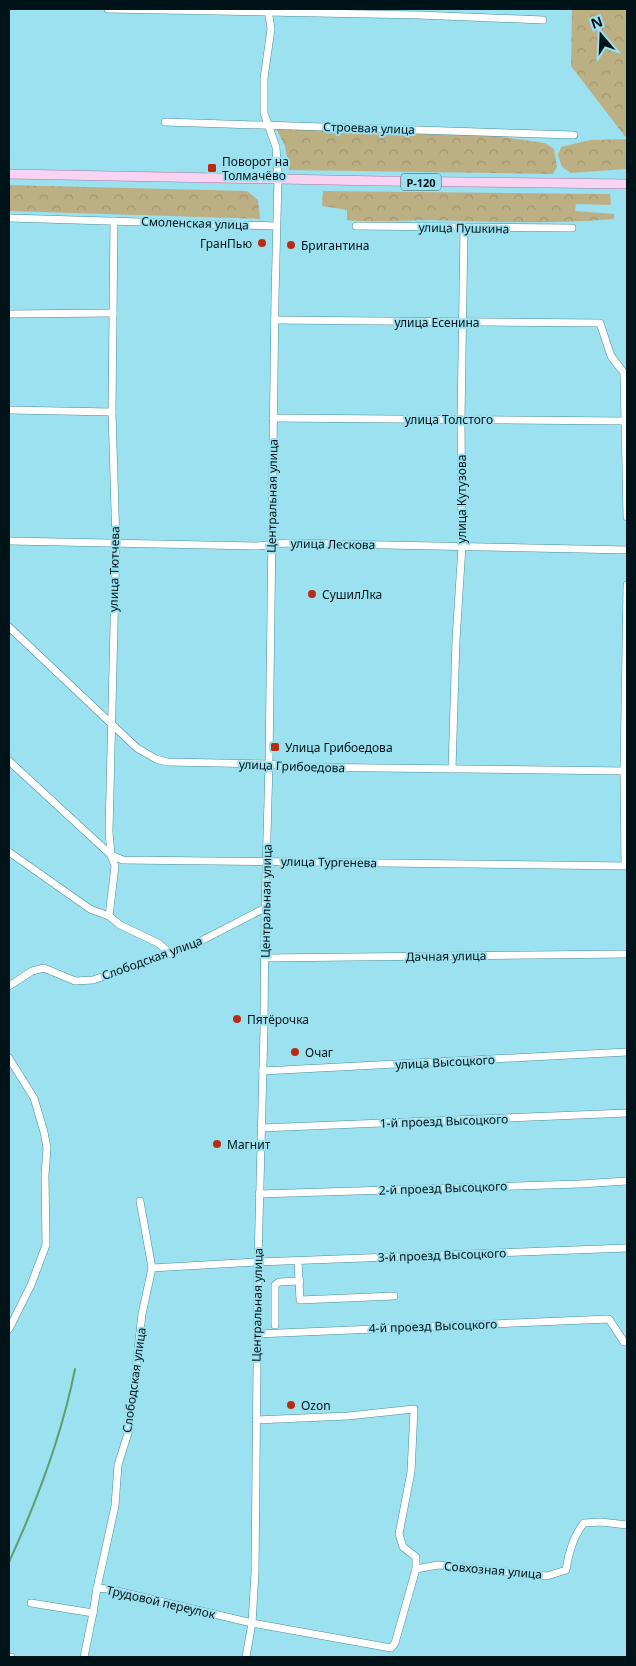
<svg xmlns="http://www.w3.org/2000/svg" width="636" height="1666" viewBox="0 0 636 1666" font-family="'Noto Sans',sans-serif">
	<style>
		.forest { fill: url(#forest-crowns) }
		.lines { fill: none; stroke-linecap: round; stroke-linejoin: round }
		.stream { stroke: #5f9e71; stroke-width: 2 }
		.minor-casing { stroke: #498e9c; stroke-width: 8 }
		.major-casing { stroke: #9f7ca1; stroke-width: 10 }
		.minor { stroke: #fff; stroke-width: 7 }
		.major { stroke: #f8d3f2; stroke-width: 9 }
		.poi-dot { fill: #b82b15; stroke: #9be1ef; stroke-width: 2 }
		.labels { text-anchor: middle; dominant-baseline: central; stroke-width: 4; stroke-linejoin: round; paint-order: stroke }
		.shield { fill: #9be1ef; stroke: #2e5159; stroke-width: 1 }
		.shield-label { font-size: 11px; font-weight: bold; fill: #001319 }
		.street-label { font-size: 12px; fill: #001319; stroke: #9be1ef }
		.poi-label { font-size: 12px; fill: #001319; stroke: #9be1ef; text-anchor: start }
	</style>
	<defs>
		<pattern id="forest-crowns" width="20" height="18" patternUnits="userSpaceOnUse" patternTransform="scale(1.25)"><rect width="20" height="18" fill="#bdaf84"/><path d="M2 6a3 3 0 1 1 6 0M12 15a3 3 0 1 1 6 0" fill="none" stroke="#a19671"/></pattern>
	</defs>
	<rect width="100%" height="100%" fill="#9be1ef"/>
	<!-- forest -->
	<g class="forest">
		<polygon points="572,9 627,9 627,167 626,169 571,173 562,167 558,155 561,147 590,140 627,139 571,66"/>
		<polygon points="275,126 475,133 545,143 554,149 557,167 553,174 289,170 285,146"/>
		<polygon points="9,185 247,191 258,200 260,219 9,211"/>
		<path d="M323,191l287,3 1,11 -35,-1 -1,7 39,3v5c-61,5 -122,3 -183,1 -28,0 -56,3 -84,0v-10l-25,-4z"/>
	</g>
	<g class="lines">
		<!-- stream -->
		<path class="stream" d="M9,1562c28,-61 53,-127 66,-193"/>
		<defs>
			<g id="minor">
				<polyline points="108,9 419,15 543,20"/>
				<polyline points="165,122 574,135"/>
				<polyline points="9,218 276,226"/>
				<polyline points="356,226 572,228"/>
				<polyline points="9,314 113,313"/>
				<polyline points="275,320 600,323 611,356 624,373 627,517"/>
				<polyline points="9,410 112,412"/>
				<polyline points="273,418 624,421"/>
				<polyline points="9,541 257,546 288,543 627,550"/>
				<polyline points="9,627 137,748 156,759 167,762 269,764 290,767 627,771"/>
				<polyline points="9,761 111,855 123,860 627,866"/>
				<polyline points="452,769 456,640 462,546 461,419 464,228"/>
				<polyline points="9,852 90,909 109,916 120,925 158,943 170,953"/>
				<polyline points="625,865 624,771 627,585"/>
				<polyline points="109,916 115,866 111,855 109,832 116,543 112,412 114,221"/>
				<polyline points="265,958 627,954"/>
				<polyline points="9,986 32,971 44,968 75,981 93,980 193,945 265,908"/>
				<polyline points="9,1058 34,1098 44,1132 47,1148 45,1175 46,1245 31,1285 9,1329"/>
				<polyline points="263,1071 627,1052"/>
				<polyline points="261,1128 627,1113"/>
				<polyline points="259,1194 580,1184 627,1181"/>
				<polyline points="298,1261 300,1300 394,1296"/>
				<polyline points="152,1268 258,1262 627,1248"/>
				<polyline points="275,1325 275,1285 279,1282 300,1281"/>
				<polyline points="257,1334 609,1319 624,1342 627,1342"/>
				<polyline points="256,1420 348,1416 414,1409 411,1472 399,1534 403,1547 416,1557 416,1569"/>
				<polyline points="97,1588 115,1506 118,1465 129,1430 142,1314 152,1268 140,1201"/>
				<path d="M31,1603l62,10 4,-25 11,1 144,34 139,25 4,-5 21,-74 22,-4 109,11 19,-6c2,-16 8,-35 18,-47l17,-1 26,3"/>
				<polyline points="9,1657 11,1657"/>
				<polyline points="84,1657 93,1613"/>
				<polyline points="246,1657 252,1623 255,1573 258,1262 264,1028 265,908 269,764 275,298 278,178 276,147 264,113 264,78 271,29 268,9"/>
			</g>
			<polyline id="major" points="9,174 381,181 627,184"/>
		</defs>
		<!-- minor casing -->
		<use href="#minor" class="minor-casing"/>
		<!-- major casing -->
		<use href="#major" class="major-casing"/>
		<!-- minor -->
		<use href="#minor" class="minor"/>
		<!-- major -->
		<use href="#major" class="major"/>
	</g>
	<!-- markers -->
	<g class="poi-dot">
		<rect x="207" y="163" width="10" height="10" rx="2.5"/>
		<circle cx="262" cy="243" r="5"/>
		<circle cx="291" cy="245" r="5"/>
		<circle cx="312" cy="594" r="5"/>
		<rect x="270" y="742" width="10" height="10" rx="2.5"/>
		<circle cx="237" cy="1019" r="5"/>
		<circle cx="295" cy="1052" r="5"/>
		<circle cx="217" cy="1144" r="5"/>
		<circle cx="291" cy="1405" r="5"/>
	</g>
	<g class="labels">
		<!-- shield labels -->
		<rect class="shield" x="401" y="173.5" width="40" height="17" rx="4"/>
		<g class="shield-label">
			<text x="421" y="182">Р-120</text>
		</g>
		<!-- street labels -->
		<g class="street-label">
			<text transform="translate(369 128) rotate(2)">Строевая улица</text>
			<text transform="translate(195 223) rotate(2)">Смоленская улица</text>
			<text transform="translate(464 228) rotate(1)">улица Пушкина</text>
			<text x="437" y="322">улица Есенина</text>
			<text x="449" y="419">улица Толстого</text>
			<text transform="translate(272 496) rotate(-89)">Центральная улица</text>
			<text transform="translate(461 499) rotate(-90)">улица Кутузова</text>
			<text transform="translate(333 544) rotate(1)">улица Лескова</text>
			<text transform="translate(114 569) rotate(-89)">улица Тютчева</text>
			<text transform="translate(292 766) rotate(2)">улица Грибоедова</text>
			<text transform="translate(329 862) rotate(1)">улица Тургенева</text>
			<text transform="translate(266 901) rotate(-89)">Центральная улица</text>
			<text transform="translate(446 956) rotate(-1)">Дачная улица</text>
			<text transform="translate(152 958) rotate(-20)">Слободская улица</text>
			<text transform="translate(445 1062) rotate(-3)">улица Высоцкого</text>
			<text transform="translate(444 1121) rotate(-2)">1-й проезд Высоцкого</text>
			<text transform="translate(443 1188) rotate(-2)">2-й проезд Высоцкого</text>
			<text transform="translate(442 1255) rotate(-2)">3-й проезд Высоцкого</text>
			<text transform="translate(257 1305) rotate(-89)">Центральная улица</text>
			<text transform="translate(433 1326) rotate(-2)">4-й проезд Высоцкого</text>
			<text transform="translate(134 1380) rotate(-82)">Слободская улица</text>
			<text transform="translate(493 1570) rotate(5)">Совхозная улица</text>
			<text transform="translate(161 1602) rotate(13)">Трудовой переулок</text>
		</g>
		<!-- poi labels -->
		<g class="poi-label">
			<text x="222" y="161">Поворот на<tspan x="222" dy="14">Толмачёво</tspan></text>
			<text x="252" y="243" text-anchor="end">ГранПью</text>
			<text x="301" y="245">Бригантина</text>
			<text x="322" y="594">СушилЛка</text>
			<text x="285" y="747">Улица Грибоедова</text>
			<text x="247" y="1019">Пятёрочка</text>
			<text x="305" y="1052">Очаг</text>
			<text x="227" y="1144">Магнит</text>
			<text x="301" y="1405">Ozon</text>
		</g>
	</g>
	<!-- border -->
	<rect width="636" height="1666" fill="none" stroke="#001319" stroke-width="20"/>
	<!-- north arrow -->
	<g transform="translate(601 35) rotate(341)" stroke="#9be1ef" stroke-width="4" paint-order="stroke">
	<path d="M0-4L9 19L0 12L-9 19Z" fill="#001319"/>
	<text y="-8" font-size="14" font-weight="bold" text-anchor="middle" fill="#001319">N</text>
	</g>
</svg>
